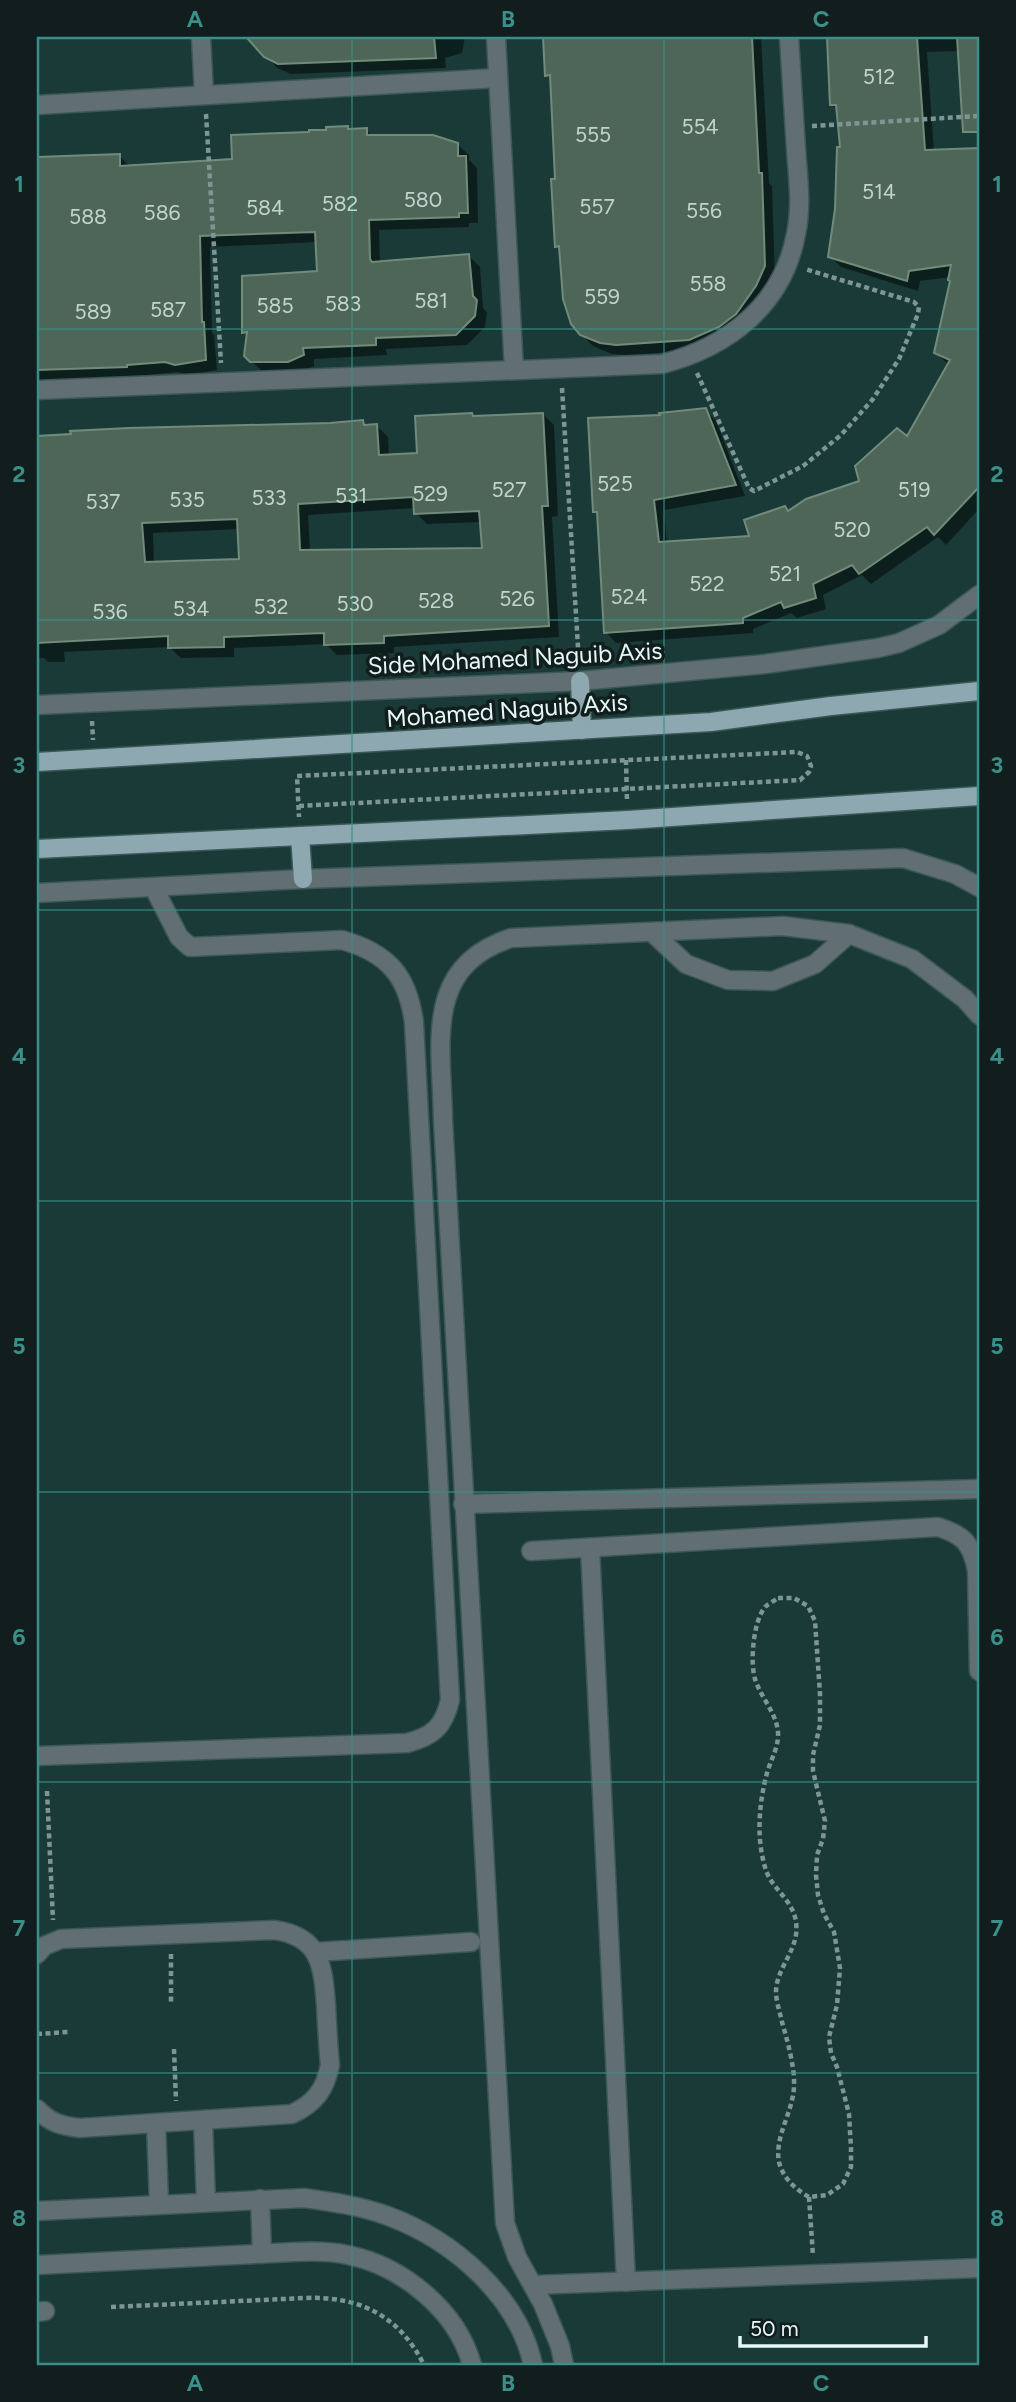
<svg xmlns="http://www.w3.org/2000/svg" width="1016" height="2402" viewBox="0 0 1016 2402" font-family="Figtree,sans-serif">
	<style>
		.shadow { fill: #0007; fill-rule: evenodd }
		.building { fill: #4d6657; stroke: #718b7b; stroke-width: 2; fill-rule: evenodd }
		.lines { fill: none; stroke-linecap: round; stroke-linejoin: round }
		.minor-casing { stroke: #3b5856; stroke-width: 21 }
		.major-casing { stroke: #3b5856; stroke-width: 21 }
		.path { stroke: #7d9694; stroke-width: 4.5; stroke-dasharray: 5 3.5; stroke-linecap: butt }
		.minor { stroke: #616e73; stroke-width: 18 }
		.major { stroke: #8da8b1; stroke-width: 18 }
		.grid { fill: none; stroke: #3a9089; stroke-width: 2; stroke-opacity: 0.55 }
		.labels { text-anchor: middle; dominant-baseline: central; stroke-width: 7; stroke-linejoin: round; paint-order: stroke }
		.number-label { font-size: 21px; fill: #c0d4ce }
		.street-label { font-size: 24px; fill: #e6f8f6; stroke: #111e1d }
		.neatline { fill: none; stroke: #3a9089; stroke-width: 2.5 }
		.grid-label { font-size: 23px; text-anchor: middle; font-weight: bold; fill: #3a9089 }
	</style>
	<rect width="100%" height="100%" fill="#1a3a38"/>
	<!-- shadow -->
	<g class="shadow">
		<polygon points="250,37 465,37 462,53 445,58 446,68 291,74 277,68"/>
		<polygon points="545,37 761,37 769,183 772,186 775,278 767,297 701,350 628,355 612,354 593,346 581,334 561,250 557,246 557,181 552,80 547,75"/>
		<polygon points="829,37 979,37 979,119 975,119 960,51 927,52 934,152 979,149 979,482 974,484 979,490 979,509 946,545 938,537 871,584 862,575 823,595 826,609 797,618 791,613 753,629 753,633 616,643 606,632 599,517 594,512 662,417 705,410 716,421 745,496 664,510 667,544 752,537 789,512 861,482 908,439 949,365 936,353 952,282 951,277 920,281 918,291 841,267 830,256 842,149 839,112 832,105"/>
		<polygon points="349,130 366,130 373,137 457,144 469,155 469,160 477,168 478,223 469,223 469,227 379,230 380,263 469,256 480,267 483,308 487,313 485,327 467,345 386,349 387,355 314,359 314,366 300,372 263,372 245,355 248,336 244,332 318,273 317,242 210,247 212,333 214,335 217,370 187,375 177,372 137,376 137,378 37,380 37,156 43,156 45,158 119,155 130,167 233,161"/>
		<path d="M543,414l11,11 4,91 -6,1 7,120 -165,10v6l-57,2 -11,-11 -92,4v9l-53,1 -12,-11 -105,5 1,10h-17l-4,-4h-7v-220l293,-13 33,-4 5,5h9l11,11 1,19 30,-2 56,-36zM415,508l1,5 11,11 55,-2 1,28 -173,2 -2,-37zM239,529l2,32 -87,3 -1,-31z"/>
	</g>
	<!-- building -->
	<g class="building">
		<polygon points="246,37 434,37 436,58 278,64 264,57"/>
		<polygon points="543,37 752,37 759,173 762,173 765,266 756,286 736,314 719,327 689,340 616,345 600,343 580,335 571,324 563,299 559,246 555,247 551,179 555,179 550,75 545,76"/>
		<polygon points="827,37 917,37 925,150 979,148 979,487 934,535 927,527 859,574 852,565 813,584 816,598 784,608 781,602 743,618 743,623 604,633 597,512 593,512 588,418 660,415 659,413 706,408 736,485 654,500 659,542 749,536 744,520 785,506 788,511 806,499 859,481 855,466 897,428 907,436 950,360 934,353 950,281 948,280 951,265 909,271 907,281 828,257 835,209 837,147 840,147 836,105 830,105"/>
		<polygon points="957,37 979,37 979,132 963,132"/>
		<polygon points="348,126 348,129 367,128 367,135 433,135 458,143 458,156 466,156 468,213 459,213 459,217 369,220 370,259 372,262 469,254 473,296 477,300 475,316 456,335 376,338 376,345 303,348 304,355 288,362 250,362 244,356 247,332 242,333 242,276 317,271 315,232 200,236 202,322 204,322 206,360 175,365 165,362 127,365 127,367 37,370 37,157 120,154 120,166 232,159 231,135 309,132 309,130 326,130 326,127"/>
		<path d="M472,413l1,3 70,-3 5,93h-6l7,120 -165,10v7l-60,2v-12l-100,4v10l-56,1v-12l-131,7v-207l34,-2 -1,-3 59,-3 201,-5 33,-3 1,5 13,-1 2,31 38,-2 -2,-37zM413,497l1,17 65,-3 3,37 -182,2 -2,-46zM237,519l2,40 -94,3 -3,-39z"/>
	</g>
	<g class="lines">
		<defs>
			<g id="minor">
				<polyline points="201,37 204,95"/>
				<polyline points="496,37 514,370"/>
				<polyline points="37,105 498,78"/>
				<path d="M37,390l625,-26c66,-17 121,-59 134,-130 6,-28 2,-57 0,-85 -2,-37 -5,-75 -7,-112"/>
				<polyline points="37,705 580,681 765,664 878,648 899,643 939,625 979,595"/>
				<polyline points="37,893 303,879 903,858 955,874 979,887"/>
				<polyline points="653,933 686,964 728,980 773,981 815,964 849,934"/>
				<polyline points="463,1504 979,1489"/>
				<polyline points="590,1548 626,2282"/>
				<path d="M531,1551l407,-24c26,8 34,17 39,44l2,100"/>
				<path d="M37,1756l370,-13c27,-7 37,-17 43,-43l-36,-677c-6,-47 -26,-70 -72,-83l-152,7 -11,-10 -25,-49"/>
				<polyline points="316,1952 471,1942"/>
				<path d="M37,1954l7,-8 17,-7 213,-9c46,6 49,35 52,75 1,20 2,40 4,60 -5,25 -15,38 -38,49l-212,14c-18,-2 -30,-5 -43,-19"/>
				<polyline points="203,2121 206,2202"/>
				<polyline points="156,2123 159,2204"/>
				<polyline points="260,2199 262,2254"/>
				<path d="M37,2211l267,-13c29,4 57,8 84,18 65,24 130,80 145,149"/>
				<path d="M37,2265l257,-13c18,-1 36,-1 54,3 54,11 109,55 124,110"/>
				<polyline points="533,2285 979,2268"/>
				<polyline points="37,2312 45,2311"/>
				<path d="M564,2365l-4,-19 -17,-42 -26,-47 -12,-34 -62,-1103c-1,-75 -21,-153 68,-182l272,-12 66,8 63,25 53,40 14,16"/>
			</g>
			<g id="major">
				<polyline points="580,681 582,730"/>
				<polyline points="37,762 711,722 831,706 979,691"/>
				<polyline points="300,836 303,879"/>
				<polyline points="37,849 628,820 979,796"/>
			</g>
		</defs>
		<!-- minor casing -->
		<use href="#minor" class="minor-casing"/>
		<!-- major casing -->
		<use href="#major" class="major-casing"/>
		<!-- path -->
		<g class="path">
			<polyline points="206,114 221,363"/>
			<polyline points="812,126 979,116"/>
			<polyline points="697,373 749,488 754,491 803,466 841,435 873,399 899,359 918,314 919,307 914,302 805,269"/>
			<polyline points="562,388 579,663"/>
			<polyline points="92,721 93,740"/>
			<polyline points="626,760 627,801"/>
			<polyline points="299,806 800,780 809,772 811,766 807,756 797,752 297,776 299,817"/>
			<path d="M778,1598h16l14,8 7,15 5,73v31l-7,30v16l12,50 -2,18 -6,16 -1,20 2,20 6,19 10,18 6,36 -3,37 -8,32 2,16 6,14 12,47 2,34v19l-8,17 -16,11 -18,2c-14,-8 -26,-19 -30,-35 -5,-26 15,-51 15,-77 1,-17 -7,-46 -12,-63 -2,-10 -6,-20 -6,-31 1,-25 24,-42 20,-69 -3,-23 -26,-34 -31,-55 -9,-30 -6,-64 2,-94 4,-14 12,-26 11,-41 -2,-20 -17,-34 -23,-53 -5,-17 -2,-57 10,-72 3,-3 9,-6 13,-9z"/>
			<polyline points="47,1791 53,1920"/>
			<polyline points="171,1954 171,2003"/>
			<polyline points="37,2034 68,2032"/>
			<polyline points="174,2049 176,2101"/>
			<polyline points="809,2197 813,2256"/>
			<path d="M111,2307l194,-9c54,-2 94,17 119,67"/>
		</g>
		<!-- minor -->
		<use href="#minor" class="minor"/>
		<!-- major -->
		<use href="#major" class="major"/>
	</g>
	<!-- grid -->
	<path class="grid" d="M352,37v2328M664,37v2328M37,329h942M37,620h942M37,910h942M37,1201h942M37,1492h942M37,1782h942M37,2073h942"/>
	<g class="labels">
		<!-- number labels -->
		<g class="number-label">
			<text x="879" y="76">512</text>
			<text x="700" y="126">554</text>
			<text x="593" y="134">555</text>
			<text x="879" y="191">514</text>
			<text x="423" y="199">580</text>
			<text x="340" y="203">582</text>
			<text x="597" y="206">557</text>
			<text x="265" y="207">584</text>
			<text x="704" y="210">556</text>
			<text x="162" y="212">586</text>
			<text x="88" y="216">588</text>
			<text x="708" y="283">558</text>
			<text x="602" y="296">559</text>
			<text x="431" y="300">581</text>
			<text x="343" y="303">583</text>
			<text x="275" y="305">585</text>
			<text x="168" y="309">587</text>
			<text x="93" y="311">589</text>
			<text x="615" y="483">525</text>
			<text x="509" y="489">527</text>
			<text x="914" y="489">519</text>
			<text x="430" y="493">529</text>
			<text x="351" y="495">531</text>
			<text x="269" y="497">533</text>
			<text x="187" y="499">535</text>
			<text x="103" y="501">537</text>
			<text x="852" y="529">520</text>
			<text x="785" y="573">521</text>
			<text x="707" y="583">522</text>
			<text x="629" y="596">524</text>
			<text x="517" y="598">526</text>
			<text x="436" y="600">528</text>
			<text x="355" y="603">530</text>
			<text x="271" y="606">532</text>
			<text x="191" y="608">534</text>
			<text x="110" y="611">536</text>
		</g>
		<!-- street labels -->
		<g class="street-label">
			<text transform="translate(515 658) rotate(-3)">Side Mohamed Naguib Axis</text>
			<text transform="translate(507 710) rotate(-4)">Mohamed Naguib Axis</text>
		</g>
	</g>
	<!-- border -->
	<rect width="1016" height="2402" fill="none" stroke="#111e1d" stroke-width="77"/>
	<!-- scale -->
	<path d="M740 2336v10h186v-10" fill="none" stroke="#e6f8f6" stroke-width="3.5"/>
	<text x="750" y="2336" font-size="21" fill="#e6f8f6" stroke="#111e1d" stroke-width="5" paint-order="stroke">50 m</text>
	<rect x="38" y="38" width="940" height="2326" class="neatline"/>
	<g class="grid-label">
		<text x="195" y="27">A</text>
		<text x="508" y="27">B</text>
		<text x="821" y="27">C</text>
		<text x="19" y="192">1</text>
		<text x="997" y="192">1</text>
		<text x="19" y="482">2</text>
		<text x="997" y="482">2</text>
		<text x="19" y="773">3</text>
		<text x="997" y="773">3</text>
		<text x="19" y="1064">4</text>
		<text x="997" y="1064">4</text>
		<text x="19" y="1354">5</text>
		<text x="997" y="1354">5</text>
		<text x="19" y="1645">6</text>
		<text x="997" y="1645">6</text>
		<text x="19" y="1936">7</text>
		<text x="997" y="1936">7</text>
		<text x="19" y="2226">8</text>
		<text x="997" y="2226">8</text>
		<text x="195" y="2391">A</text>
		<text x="508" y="2391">B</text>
		<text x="821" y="2391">C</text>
	</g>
</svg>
